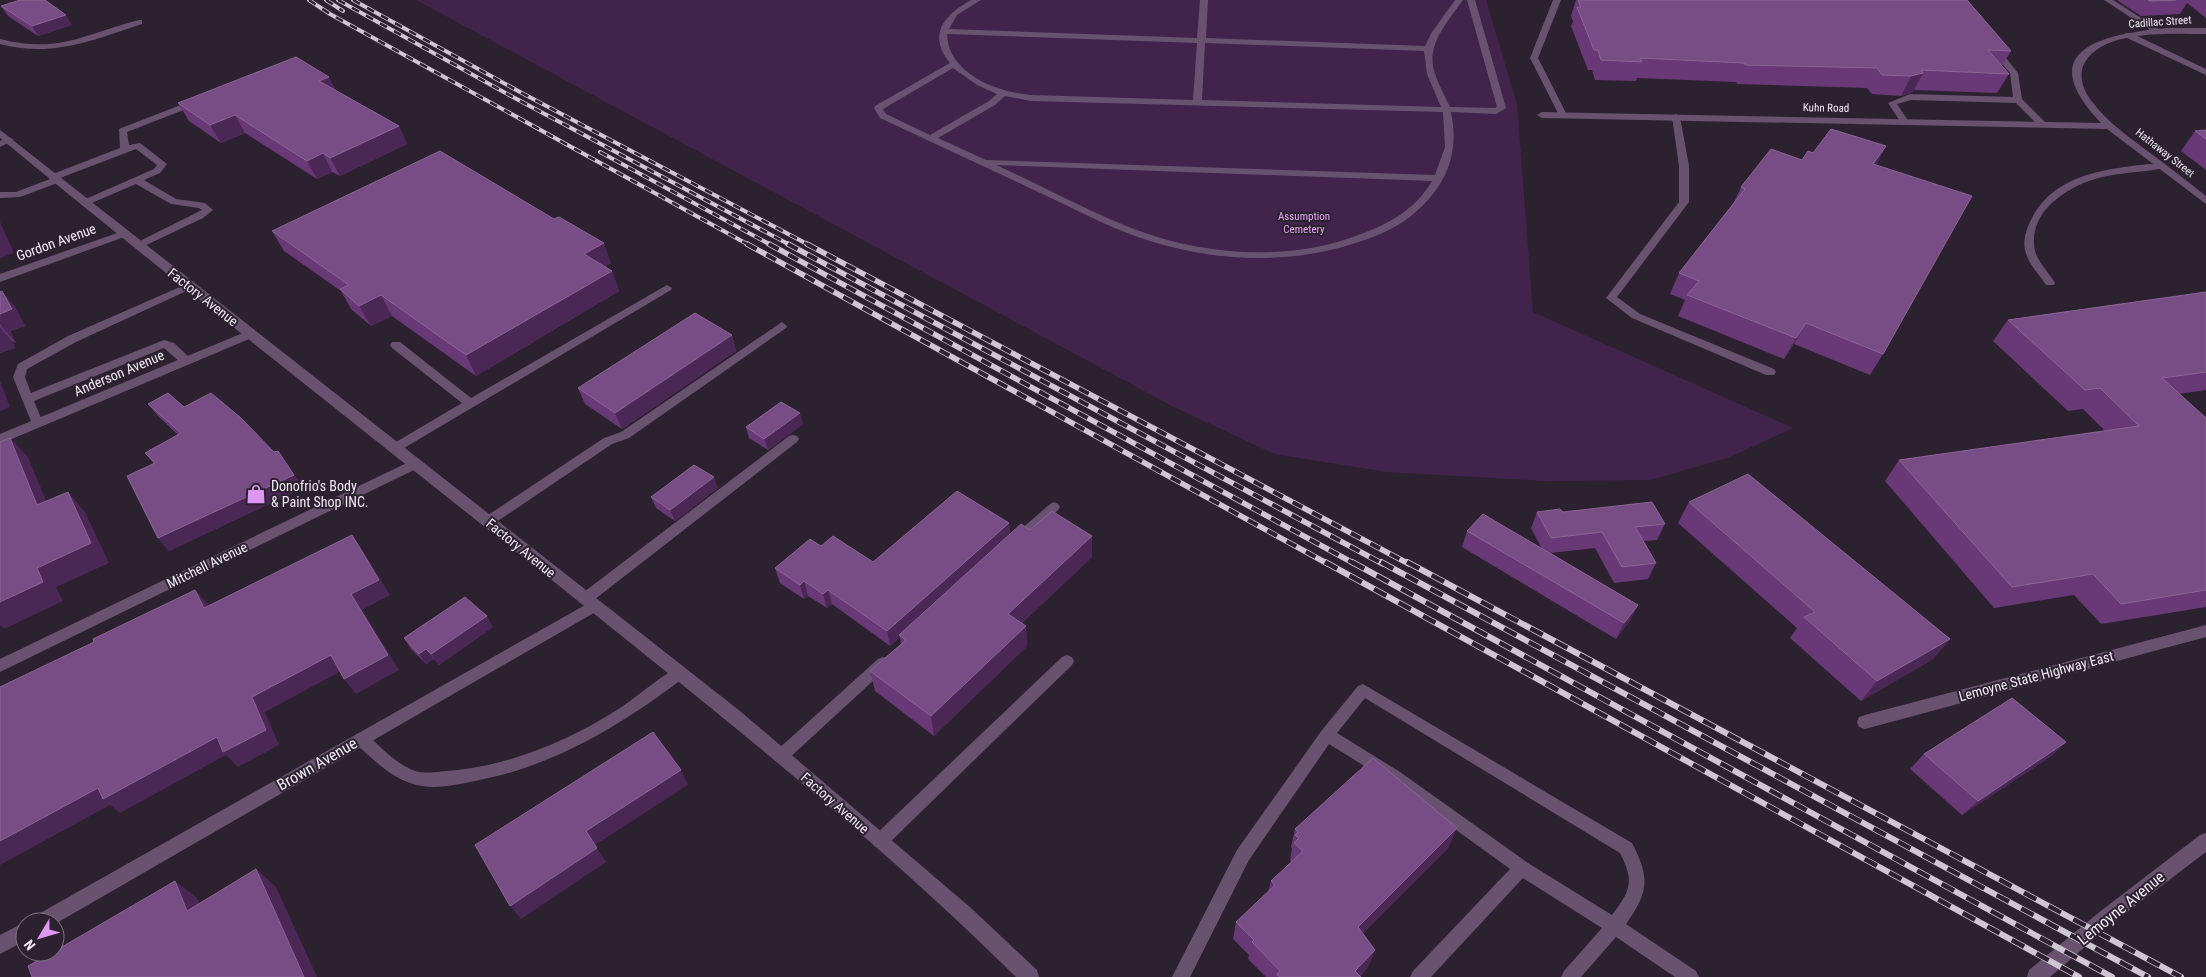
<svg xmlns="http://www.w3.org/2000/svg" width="2206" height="977" viewBox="0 0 2206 977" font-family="'Roboto Condensed',sans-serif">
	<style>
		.green { fill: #42234b }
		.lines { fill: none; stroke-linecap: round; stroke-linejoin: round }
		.service { fill: #695270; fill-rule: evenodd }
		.minor { fill: #695270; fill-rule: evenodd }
		.tertiary { fill: #695270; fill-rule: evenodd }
		.rail-far2-casing { stroke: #cec6d1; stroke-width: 4 }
		.rail-far1-casing { stroke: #cec6d1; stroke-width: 5.5 }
		.rail-casing { stroke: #cec6d1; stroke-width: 6 }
		.rail-far2 { stroke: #2c212f; stroke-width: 2.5; stroke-dasharray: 8; stroke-linecap: butt }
		.rail-far1 { stroke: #2c212f; stroke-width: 4; stroke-dasharray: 11; stroke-linecap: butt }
		.rail { stroke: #2c212f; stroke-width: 4.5; stroke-dasharray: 14; stroke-linecap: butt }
		.wall { fill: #693877 }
		.shaded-wall { fill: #4b2755 }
		.building { fill: #784c85; stroke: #8b6596 }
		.labels { text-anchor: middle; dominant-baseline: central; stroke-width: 4; stroke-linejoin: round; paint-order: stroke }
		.far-street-label { font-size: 11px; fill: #f2ebf5; stroke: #2c212f }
		.far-park-label { font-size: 11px; fill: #e5abf7; stroke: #2c212f }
		.street-label { font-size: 14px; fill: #f2ebf5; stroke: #2c212f }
		.poi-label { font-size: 14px; fill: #f2ebf5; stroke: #2c212f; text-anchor: start }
		.near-street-label { font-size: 16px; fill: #f2ebf5; stroke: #2c212f }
	</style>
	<rect width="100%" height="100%" fill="#2c212f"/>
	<!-- green -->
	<polygon class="green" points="416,0 1486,0 1517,104 1533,312 1793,428 1730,457 1651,480 1544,481 1387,472 1274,454 1172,406"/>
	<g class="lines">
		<!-- service -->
		<g class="service">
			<path d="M971,0h10l-24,15 -8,14 248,9 3,-38h8l-2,38 219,8 7,-14 23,-32h8c-16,23 -38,45 -28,74 4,12 10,22 15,33l45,1 2,-1 -30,-107h8l31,108 -10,6 -45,-2c9,44 -6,76 -40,104 -20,16 -47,25 -72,32 -70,18 -144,11 -212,-15 -31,-12 -62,-29 -93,-43 -51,-24 -103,-48 -154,-72l-6,-10 1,-2 75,-43c-23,-28 -6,-48 21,-63zM947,34l250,9 -4,57 -162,-5c-34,-3 -83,-21 -84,-61zM1205,43l219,8 3,23 14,33 -239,-7zM953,68l24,17 20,9 -8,7 -59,34 -44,-21 -3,-5zM1005,96l26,5 412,11 2,35 -10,28 -449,-15 -48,-22 57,-33zM996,165l436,16c-15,27 -43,43 -71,53 -71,28 -156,22 -227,-5 -47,-18 -92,-43 -138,-64z"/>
			<polygon points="1553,0 1561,0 1538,58 1567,115 1563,118 1559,115 1530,58"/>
			<polygon points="2104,0 2113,0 2163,32 2156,34"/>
			<path d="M139,20h3v4c-49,16 -90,34 -142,20v-5c60,15 84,-5 139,-19z"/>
			<polygon points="2125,33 2131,33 2206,69 2206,75 2125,37"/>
			<polygon points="1992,48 1998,48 2018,73 2022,99 2045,122 2045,126 2039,126 2016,103 1911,100 1897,104 1909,122 1905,125 1902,124 1888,103 1910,94 2013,97 2010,73 1992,52"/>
			<polygon points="196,99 200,102 199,104 127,132 129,145 140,143 167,164 160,173 144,180 176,199 205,203 213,210 203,218 138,249 133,246 134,244 202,210 199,208 171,204 136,184 87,205 81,205 81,201 154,169 157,165 136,149 60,178 62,180 60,182 20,197 0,198 0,192 16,192 50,179 48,177 50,175 120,148 119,129"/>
			<polygon points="1676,114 1680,117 1689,166 1689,202 1617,297 1640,314 1774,369 1776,372 1774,375 1766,375 1632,318 1606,298 1679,202 1679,166 1672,117"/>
			<polygon points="9,137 14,140 0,147 0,141"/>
			<path d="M2161,163l3,1v4c-18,4 -38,4 -57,8 -33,6 -81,33 -72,75 3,11 14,22 20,32l-1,2h-8c-6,-10 -17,-20 -20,-32 -4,-10 0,-24 5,-33 24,-49 82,-52 130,-57z"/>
			<polygon points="189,283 193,284 194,286 193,288 76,342 27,369 25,377 31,393 164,340 174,343 190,358 192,361 190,364 182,364 164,348 34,401 43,423 37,427 33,426 13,377 18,364 68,336"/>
			<polygon points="667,285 672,288 671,290 399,451 391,451 389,448 391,445 462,403 392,348 390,345 392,342 400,342 471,398"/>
			<polygon points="782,322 787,326 786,328 629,438 612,444 492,525 482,525 481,522 482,519 604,438 621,432"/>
			<polygon points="793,435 797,436 799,439 797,442 590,603 585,604 580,603 578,599 580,595 789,436"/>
			<polygon points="1054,502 1058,504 1060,507 1058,510 1022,543 1012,543 1011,540 1012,537 1050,504"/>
			<polygon points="1067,655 1072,657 1074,661 1072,665 886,846 880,848 874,846 872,841 874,836 1062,657"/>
			<polygon points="883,657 888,659 890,663 888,667 786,761 781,763 776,761 773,756 776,751 878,659"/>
			<path d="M680,667l5,2 2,4 -2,4c-64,48 -130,89 -210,104 -16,3 -36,8 -53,5 -27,-4 -47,-25 -66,-42l-2,-5 2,-5 5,-1 5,1c15,13 30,30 49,37 10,3 21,1 31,0 61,-4 123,-30 174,-63 16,-10 45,-36 60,-41z"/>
			<path d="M1363,684l269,159c18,35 17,49 -6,81l70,47 3,6h-24l-59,-40 -35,40h-20l3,-6 38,-43 -79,-50 -92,99h-21l3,-6 97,-102 -120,-87 -61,-38 -80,116 -59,117h-18l65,-127 85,-120 36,-44zM1365,698l255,155c15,29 10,38 -8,62l-84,-52 -128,-91 -63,-39z"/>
		</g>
		<!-- minor -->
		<g class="minor">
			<path d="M2167,28h39v6c-35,0 -101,-5 -121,28 -8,14 -1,31 9,42 13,17 31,30 48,43 22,16 43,32 64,49v8l-99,-75 -565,-11 -5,-3 5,-3 559,11c-70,-73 1,-89 66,-95z"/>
			<polygon points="123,231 129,234 127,236 0,282 0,274"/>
			<polygon points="250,330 256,334 254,337 0,444 0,434"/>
			<polygon points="415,459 420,461 422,464 420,467 0,672 0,659"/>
			<polygon points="594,600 599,602 601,606 599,610 55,924 55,922 32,922 35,916"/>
			<polygon points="2206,625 2206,637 1865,729 1859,727 1857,722 1859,717 1865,715"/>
			<polygon points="25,922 25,941 0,954 0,935"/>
		</g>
		<!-- tertiary -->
		<g class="tertiary">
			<path d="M0,130l740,581 231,197 66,62 2,7h-23c-146,-144 -308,-272 -468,-400 -183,-145 -367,-290 -548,-439z"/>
			<polygon points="2206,833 2206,852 2114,922 2050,977 2027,977 2029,970 2102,910 2200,835"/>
		</g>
		<defs>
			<g id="rail-far2">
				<polyline points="309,0 330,14 749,245"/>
				<polyline points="326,0 343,11"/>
				<polyline points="338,0 511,96 790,245"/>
				<polyline points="353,0 520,92 809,245"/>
				<polyline points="600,152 771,245"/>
			</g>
			<g id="rail-far1">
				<polyline points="747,244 1328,564"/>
				<polyline points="769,244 1355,564"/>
				<polyline points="788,244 1383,564"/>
				<polyline points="807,244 1409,564"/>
			</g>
			<g id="rail">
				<polyline points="1325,562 2079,977"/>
				<polyline points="1352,562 2112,977"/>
				<polyline points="1381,562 2148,977"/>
				<polyline points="1407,562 2181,977"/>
			</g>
		</defs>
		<!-- rail-far2 casing -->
		<use href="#rail-far2" class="rail-far2-casing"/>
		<!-- rail-far1 casing -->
		<use href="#rail-far1" class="rail-far1-casing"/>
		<!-- rail casing -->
		<use href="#rail" class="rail-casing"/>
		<!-- rail-far2 -->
		<use href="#rail-far2" class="rail-far2"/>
		<!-- rail-far1 -->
		<use href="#rail-far1" class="rail-far1"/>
		<!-- rail -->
		<use href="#rail" class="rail"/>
	</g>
	<!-- wall -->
	<g class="wall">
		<polygon points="1576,0 1967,0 2011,51 2002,66 2009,74 1997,93 1914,90 1913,92 1901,96 1872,94 1867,88 1737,84 1736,82 1637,78 1636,81 1595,80 1592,70 1588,70 1571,26 1573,21 1571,16"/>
		<polygon points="2117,0 2206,0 2206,18 2187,3 2180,14 2141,16"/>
		<polygon points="1,6 72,25 38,36 8,16"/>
		<polygon points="337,91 399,126 407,144 340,176 332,172 317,179 245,133 221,143 189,121 178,103"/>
		<polygon points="2206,130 2206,170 2181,151 2195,131"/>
		<polygon points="1886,146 1876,165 1883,354 1870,375 1794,344 1784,359 1678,316 1685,300 1670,294 1679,273 1734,202 1741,187 1802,160"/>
		<polygon points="272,231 611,263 605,266 612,271 619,291 476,376 392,316 371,326 351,309 341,291 284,251"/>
		<polygon points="0,292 15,307 25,326 10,331 16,343 12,341 15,348 0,353"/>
		<polygon points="2206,292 2206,390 2179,394 2206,418 2206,607 2101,624 2074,595 1994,608 1885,481 1899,460 2105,431 2083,409 2068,411 1993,341 2008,320"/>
		<polygon points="732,335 736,351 622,429 585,404 578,388"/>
		<polygon points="148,404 184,407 274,452 278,451 303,488 169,551 158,538 154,464 145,453 178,435 158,416"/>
		<polygon points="803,424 768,450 749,438 746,427"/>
		<polygon points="718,488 675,521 656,508 651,497"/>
		<polygon points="1689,502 1950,639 1933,659 1861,701 1790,638 1797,628 1678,523"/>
		<polygon points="1537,512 1665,524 1657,540 1644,541 1656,563 1648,579 1614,583 1595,548 1551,553 1638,605 1630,620 1616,639 1462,547 1467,531 1541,547 1531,528"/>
		<polygon points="1009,523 1010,535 1030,530 1092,557 1022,623 1026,626 1027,646 934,736 875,691 870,671 901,644 900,637 890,646 832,604 827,608 808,596 804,599 780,583 775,568 821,546 873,562"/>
		<polygon points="493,627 439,665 434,659 426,664 411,649 404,638"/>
		<polygon points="2066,742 2050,757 1962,815 1910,769 1924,754"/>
		<polygon points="1295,829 1449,847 1363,933 1375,950 1368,967 1360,976 1361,977 1266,977 1248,959 1249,955 1233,939 1236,922 1268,892 1271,881 1291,862 1290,861 1292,848 1291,847"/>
	</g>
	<!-- shaded-wall -->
	<g class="shaded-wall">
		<polygon points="66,15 72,25 38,36 32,26"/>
		<polygon points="1923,73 1913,92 1901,96 1911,76"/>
		<polygon points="329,77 338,94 319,81"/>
		<polygon points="235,115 245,133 221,143 210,125"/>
		<polygon points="399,126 407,144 340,176 330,158"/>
		<polygon points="1886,146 1875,166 1873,164"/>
		<polygon points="323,153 332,172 317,179 307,161"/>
		<polygon points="0,222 14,253 0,258"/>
		<polygon points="604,243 611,263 592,274 584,254"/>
		<polygon points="612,271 619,291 476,376 466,355"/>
		<polygon points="2,291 15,307 25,326 10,331 16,343 2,327 0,323"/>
		<polygon points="381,295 392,316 371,326 359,306"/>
		<polygon points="1806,323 1794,344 1784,359 1796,338"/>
		<polygon points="0,327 12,341 15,348 0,353"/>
		<polygon points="732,335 736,351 622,429 615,413"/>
		<polygon points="0,381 10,407 0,411"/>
		<polygon points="800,413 803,424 768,450 764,439"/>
		<polygon points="10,438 28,457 56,525 37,505"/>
		<polygon points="278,451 303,488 169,551 158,538"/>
		<polygon points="714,477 718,488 675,521 670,510"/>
		<polygon points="68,492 85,512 109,563 56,587 63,601 4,629 0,625 0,602 37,568"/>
		<polygon points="1009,523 1010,538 899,635 900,637 890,646 887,631"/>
		<polygon points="352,535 363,551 390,595 362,610 399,670 356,694 344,679 351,594"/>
		<polygon points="1092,536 1092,557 1010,634 1008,614"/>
		<polygon points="804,581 808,596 804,599 800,585"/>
		<polygon points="195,590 209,605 204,608"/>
		<polygon points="828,590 832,604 827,608 823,594"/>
		<polygon points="1638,605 1630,620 1616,639 1624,623"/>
		<polygon points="487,616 493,627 439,665 431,654"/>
		<polygon points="1026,626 1027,646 934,736 931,716"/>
		<polygon points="1950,639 1933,659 1861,701 1877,681"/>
		<polygon points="426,649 434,659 426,664 419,654"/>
		<polygon points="331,655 343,670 265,712 279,745 238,767 226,755 120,813 110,805 0,865 0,841 252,697"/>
		<polygon points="2066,742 2050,757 1962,815 1978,801"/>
		<polygon points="681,770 688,785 595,845 586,831"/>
		<polygon points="1457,828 1449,847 1352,944 1358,927"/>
		<polygon points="597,848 606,862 521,919 510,906"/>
		<polygon points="256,869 276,887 317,977 304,977"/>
		<polygon points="175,881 197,898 209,928 187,911"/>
		<polygon points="1375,950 1368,967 1358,977 1355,971"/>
	</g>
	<!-- building -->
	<g class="building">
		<polygon points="20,0 45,0 66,15 32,26 1,6"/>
		<polygon points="1578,0 1967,0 2011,51 1988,50 2009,74 1921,70 1923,73 1911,76 1882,75 1877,68 1745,65 1744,63 1640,58 1642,62 1601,60 1598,50 1594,50 1577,7 1581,8"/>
		<polygon points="2148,0 2176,0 2151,1"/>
		<polygon points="296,57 329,77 319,81 399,126 330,158 323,153 307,161 235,115 210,125 178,103"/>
		<polygon points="1831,129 1886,146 1873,164 1972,196 1883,354 1806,323 1796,338 1687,295 1699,281 1679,273 1745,189 1741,187 1771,149 1802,160 1808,151 1813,153"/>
		<polygon points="2206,130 2206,139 2195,131"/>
		<polygon points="440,151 554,219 559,217 604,243 584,254 612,271 466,355 381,295 359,306 340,289 349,285 272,231"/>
		<polygon points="2,291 12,309 0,314 0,292"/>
		<polygon points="2206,292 2206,372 2162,378 2206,418 2206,590 2121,604 2093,574 2012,587 1899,460 2139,426 2100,388 2085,390 2008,320"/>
		<polygon points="695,313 732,335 615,413 578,388"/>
		<polygon points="168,393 184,407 211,393 241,418 274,452 278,451 294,475 158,538 127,476 155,463 145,453 181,433 148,404"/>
		<polygon points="781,402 800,413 764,439 746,427"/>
		<polygon points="10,438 37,505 68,492 91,543 37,568 43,582 0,602 0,442"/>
		<polygon points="694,465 714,477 670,510 651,497"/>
		<polygon points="1748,474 1950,639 1877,681 1804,617 1815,612 1689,502"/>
		<polygon points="957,491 1009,523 887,631 828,590 823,594 804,581 800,585 775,568 810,539 821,546 833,536 873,562"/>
		<polygon points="1652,502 1665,524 1635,527 1656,563 1622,567 1602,532 1551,538 1537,512 1560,509 1563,512"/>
		<polygon points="1052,511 1092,536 1008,614 1026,626 931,716 870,671 906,640 899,635 1021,524 1030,530"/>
		<polygon points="1483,514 1638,605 1624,623 1467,531"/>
		<polygon points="352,535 379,580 351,594 388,655 344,679 331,655 252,697 266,730 223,752 217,737 103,799 98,788 0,841 0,687 94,642 93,639 195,590 204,608"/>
		<polygon points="465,597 487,616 431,654 426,649 419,654 404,638"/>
		<polygon points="2012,698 2066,742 1978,801 1924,754"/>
		<polygon points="653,732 681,770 586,831 597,848 510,906 475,845"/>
		<polygon points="1373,758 1457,828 1358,927 1375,950 1355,971 1361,977 1280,977 1277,975 1280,971 1252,942 1254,940 1236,922 1275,885 1271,881 1303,851 1294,843 1299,838 1295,835 1298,832 1295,829"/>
		<polygon points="256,869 304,977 32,977 28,966 53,952 55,952 55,951 175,881 187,911"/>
	</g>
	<!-- icons -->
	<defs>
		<symbol id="shop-bare" viewBox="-9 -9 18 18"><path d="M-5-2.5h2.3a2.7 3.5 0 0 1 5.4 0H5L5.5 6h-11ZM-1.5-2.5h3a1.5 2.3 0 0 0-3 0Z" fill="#de98f3" stroke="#2c212f" stroke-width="2.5" paint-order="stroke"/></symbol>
	</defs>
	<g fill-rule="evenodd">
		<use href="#shop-bare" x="242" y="480" width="28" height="28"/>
	</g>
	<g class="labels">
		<!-- far-street labels -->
		<g class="far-street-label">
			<text transform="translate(2160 22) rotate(-4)">Cadillac Street</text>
			<text transform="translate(1826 108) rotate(1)">Kuhn Road</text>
			<text transform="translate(2165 153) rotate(38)">Hathaway Street</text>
		</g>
		<!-- far-park labels -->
		<g class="far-park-label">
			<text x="1304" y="216">Assumption<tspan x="1304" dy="13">Cemetery</tspan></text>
		</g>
		<!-- street labels -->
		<g class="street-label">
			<text transform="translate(56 242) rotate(-20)">Gordon Avenue</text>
			<text transform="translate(203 297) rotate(38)">Factory Avenue</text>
			<text transform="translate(119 373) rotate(-23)">Anderson Avenue</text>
			<text transform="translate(521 548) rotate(39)">Factory Avenue</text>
			<text transform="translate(207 565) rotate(-26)">Mitchell Avenue</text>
			<text transform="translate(2036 676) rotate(-15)">Lemoyne State Highway East</text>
			<text transform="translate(835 803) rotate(41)">Factory Avenue</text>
		</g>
		<!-- poi labels -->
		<g class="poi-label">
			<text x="271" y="486">Donofrio's Body<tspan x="271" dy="16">&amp; Paint Shop INC.</tspan></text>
		</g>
		<!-- near-street labels -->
		<g class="near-street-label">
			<text transform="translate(317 764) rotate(-30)">Brown Avenue</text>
			<text transform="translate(2121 908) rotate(-39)">Lemoyne Avenue</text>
		</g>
	</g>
	<!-- north arrow -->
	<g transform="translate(40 937) rotate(232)"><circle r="24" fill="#2c212f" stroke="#7b727e"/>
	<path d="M0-4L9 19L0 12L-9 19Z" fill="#de98f3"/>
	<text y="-8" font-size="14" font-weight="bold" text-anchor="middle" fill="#f2ebf5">N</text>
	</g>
</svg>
